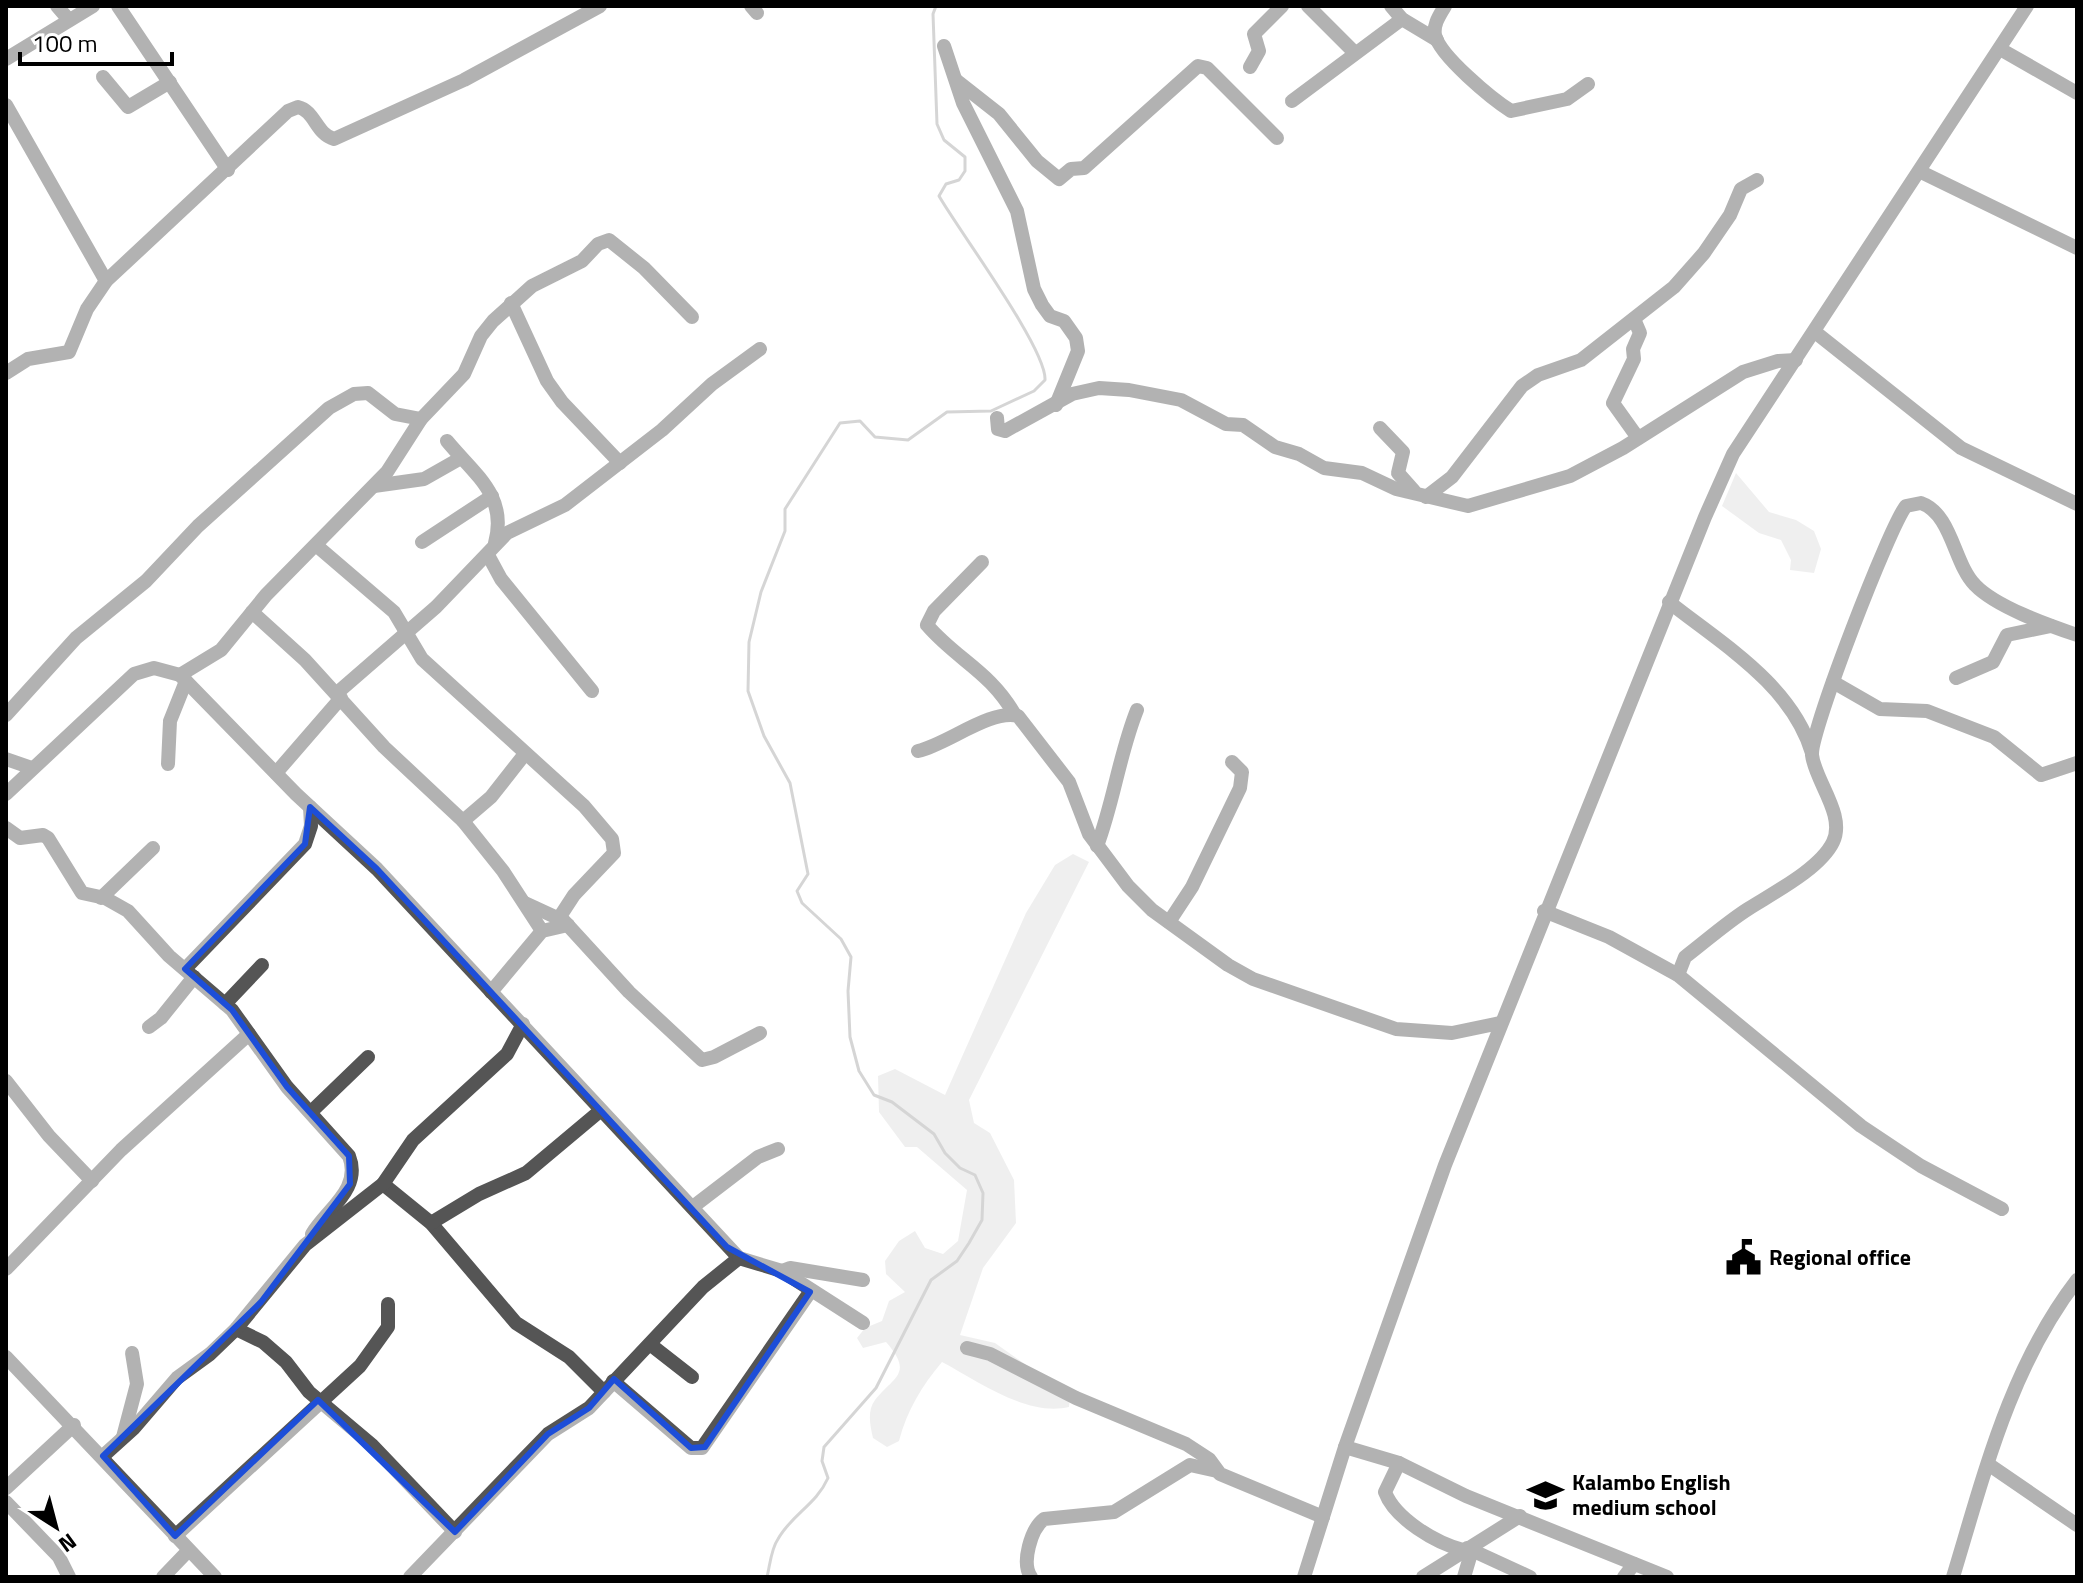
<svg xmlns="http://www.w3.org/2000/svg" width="2083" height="1583" viewBox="0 0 2083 1583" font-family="'Titillium Web',sans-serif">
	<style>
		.green { fill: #dcdcdc }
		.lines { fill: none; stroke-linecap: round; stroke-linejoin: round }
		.stream { stroke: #a3a3a3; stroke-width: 3 }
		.minor { stroke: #555; stroke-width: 14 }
		.marked { fill: none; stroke: #1d4ed8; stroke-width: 6; stroke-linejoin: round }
		.labels { text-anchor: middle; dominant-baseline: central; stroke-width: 6; stroke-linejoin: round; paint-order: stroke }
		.poi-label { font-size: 22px; font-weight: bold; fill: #000; stroke: #fff; text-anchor: start }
	</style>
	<rect width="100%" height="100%" fill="#fff"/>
	<!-- green -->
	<g class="green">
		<polygon points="1736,473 1769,512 1796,520 1814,531 1821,549 1814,573 1790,570 1791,560 1781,540 1759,533 1722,506"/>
		<path d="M1073,854l16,8 -120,238 5,23 16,10 24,47 2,43 -33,45 -23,67 35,8 75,53 -1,11c-42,10 -91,-26 -127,-45 -20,24 -35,48 -43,79l-12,6 -14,-9c-3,-13 -6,-27 2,-38 19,-24 39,-26 11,-58l-23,6 -6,-10 8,-10 17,-7 7,-20 16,-9 -19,-18 -1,-13 14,-20 16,-10 10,17 18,6 15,-13 9,-51 -50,-43h-12l-26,-35 -1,-36 17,-7 50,26 81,-182 29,-48z"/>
	</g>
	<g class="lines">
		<!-- stream -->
		<path class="stream" d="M767,1577c3,-12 4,-28 11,-38 14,-25 38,-34 50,-61l-6,-17 2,-14 52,-59 55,-108 26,-19 12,-18 13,-23 1,-27 -8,-18 -15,-7 -15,-15 -11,-19 -42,-32 -18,-7 -15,-24 -9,-34 -2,-46 3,-34 -10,-18 -39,-36 -5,-12 11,-17 -18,-91 -26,-47 -16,-45 1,-49 12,-50 24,-61v-22l55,-86 20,-2 15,16 33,3 39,-28 44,-1 43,-20 11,-11c2,-31 -86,-149 -106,-184l7,-12 13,-4 6,-9v-14l-21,-17 -7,-16 -4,-110 3,-8"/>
		<!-- minor -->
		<g class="minor">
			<polyline points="57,6 69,20"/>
			<polyline points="118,6 228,170"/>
			<polyline points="751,6 757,13"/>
			<polyline points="1308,6 1354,52"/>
			<polyline points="1391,6 1402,19 1437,40"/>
			<path d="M1445,6c-5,9 -12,18 -10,29 5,21 57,64 76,76l56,-12 21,-15"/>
			<polyline points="944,46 963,103 1017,211 1034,289 1042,305 1050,316 1064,321 1076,338 1078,351 1056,405"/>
			<polyline points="2000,49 2077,93"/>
			<polyline points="6,59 93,6"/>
			<polyline points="1250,67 1259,51 1254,34 1282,6"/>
			<polyline points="103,77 128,107 170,82"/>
			<polyline points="957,81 999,114 1037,161 1059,179 1071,169 1084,168 1198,66 1207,68 1277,138"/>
			<polyline points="1292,101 1402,19"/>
			<polyline points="6,105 106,281"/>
			<polyline points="1921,172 2077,248"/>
			<polyline points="511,303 547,381 562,402 620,463"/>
			<polyline points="1634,319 1640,333 1633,349 1634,359 1613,403 1638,438"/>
			<polyline points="1815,332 1961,448 2077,504"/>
			<path d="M6,373l22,-14 41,-7 18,-43 19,-28 182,-170 10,-4c17,4 18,27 36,32l130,-59 136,-74"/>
			<polyline points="997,418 998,429 1005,431 1072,394 1099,388 1129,390 1181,400 1226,424 1243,425 1275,447 1299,454 1324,468 1362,473 1396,489 1468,506 1570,476 1623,448 1743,372 1778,361 1796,360"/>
			<polyline points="1380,428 1403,452 1398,473 1414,491"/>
			<path d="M447,441c28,34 61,55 48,102"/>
			<polyline points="374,486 424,479 461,458"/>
			<polyline points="1426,497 1452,477 1522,386 1538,375 1581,360 1674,287 1704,253 1730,215 1741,189 1757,180"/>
			<polyline points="422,542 492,496"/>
			<polyline points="317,546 394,612 422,659 584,806 612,839 614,853 574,895 559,918"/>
			<polyline points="488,555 501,579 592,691"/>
			<path d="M982,562l-48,49 -7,14c30,35 63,46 88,90"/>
			<path d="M1669,602c53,42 123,83 143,151"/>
			<polyline points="252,612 305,660 384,747 463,821 503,871 542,931"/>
			<polyline points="180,675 221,650 266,595 387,472 421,419 464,374 481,336 493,321 532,286 582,261 598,244 609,240 644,268 692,317"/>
			<polyline points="1956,678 1993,662 2007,635 2051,626"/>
			<polyline points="1833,682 1880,709 1927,711 1994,737 2041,775 2077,763"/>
			<polyline points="337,693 436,607 507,533 565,505 662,430 712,384 760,349"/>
			<polyline points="6,715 76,638 146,581 198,526 329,408 354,394 368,393 395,414 421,419"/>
			<path d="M918,751c30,-7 72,-42 100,-35l51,66 20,52 39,52 24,24 76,55 25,14 143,50 56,4 48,-10"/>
			<polyline points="6,759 32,768"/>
			<polyline points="168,764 170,721 186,681"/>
			<polyline points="276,773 341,698"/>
			<polyline points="6,794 134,674 154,668 180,675 296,794 377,869 739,1258 703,1287 589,1408 548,1434 410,1577"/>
			<polyline points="463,821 491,797 524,755"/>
			<path d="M6,828l14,10 23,-3 5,3 34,55 23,5 23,13 41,45 63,54 55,77 62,69c13,33 -22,53 -37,78"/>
			<path d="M1097,846c17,-45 22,-91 40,-136"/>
			<polyline points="101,898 153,848"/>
			<polyline points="525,903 564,921 629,992 702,1060 714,1057 760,1033"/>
			<polyline points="1544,911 1609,937 1678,975 1861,1126 1921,1166 2002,1209"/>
			<polyline points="1169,922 1192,887 1240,788 1242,772 1232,762"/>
			<polyline points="185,969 305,844 311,826 310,807"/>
			<path d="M1678,975l7,-18c21,-16 41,-34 63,-48 25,-16 72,-40 85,-67 13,-27 -18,-61 -21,-87 -2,-23 78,-230 94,-249l15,-3c31,11 33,61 54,82 21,22 73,40 102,50"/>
			<polyline points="491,992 542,931 568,925"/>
			<polyline points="225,1004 262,965"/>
			<polyline points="149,1027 161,1018 194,977"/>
			<polyline points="6,1081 49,1136 92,1181"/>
			<polyline points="312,1111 368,1057"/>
			<polyline points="383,1184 431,1223 516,1323 569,1357 604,1392"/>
			<polyline points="694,1206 758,1157 778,1149"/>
			<polyline points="431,1223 479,1194 526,1173 600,1111"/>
			<polyline points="739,1258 782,1271 863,1323"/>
			<polyline points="6,1269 121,1150 249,1034"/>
			<polyline points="782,1271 790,1268 863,1280"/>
			<polyline points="236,1329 263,1342 286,1362 309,1392 372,1445 455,1532"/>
			<polyline points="651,1345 692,1377"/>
			<polyline points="967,1348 990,1354 1076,1398 1186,1444 1209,1459 1220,1474 1323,1517"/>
			<polyline points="6,1357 215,1577"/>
			<polyline points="613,1381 691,1448 702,1448 810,1292"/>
			<polyline points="123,1437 137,1384 132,1353"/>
			<polyline points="1345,1447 1399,1463 1466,1496 1667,1577"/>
			<polyline points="103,1456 134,1428 177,1378 210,1354 236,1329 305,1245 383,1184 413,1140 507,1054 523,1024"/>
			<path d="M1399,1463l-14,29c10,27 51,51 78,58"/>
			<polyline points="1988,1464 2077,1525"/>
			<polyline points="6,1488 74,1425"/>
			<polyline points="6,1502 59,1557 69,1577"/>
			<polyline points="175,1536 360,1366 388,1327 388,1304"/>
			<polyline points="1467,1548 1530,1577"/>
			<polyline points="163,1577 188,1551"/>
			<path d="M1031,1577c-10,-14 0,-48 13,-58l70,-7 76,-47 27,6"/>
			<polyline points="1304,1577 1345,1447 1445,1165 1705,517 1733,454 2027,6"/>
			<polyline points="1423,1577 1520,1516"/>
			<polyline points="1464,1577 1472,1550"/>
			<polyline points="1624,1577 1634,1564"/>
			<path d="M1953,1577c31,-102 57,-210 124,-297"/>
		</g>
	</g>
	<!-- marked area -->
	<path d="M0 0H2083V1583H0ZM310,807l67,62 350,378 83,45 -105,155 -14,1 -77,-69 -25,29 -41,26 -93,98 -137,-132 -143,136 -72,-80 158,-154 89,-118 -1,-28 -62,-69 -55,-77 -47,-41 120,-125z" fill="#fff" fill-opacity=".55" fill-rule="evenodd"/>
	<path class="marked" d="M310,807l67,62 350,378 83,45 -105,155 -14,1 -77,-69 -25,29 -41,26 -93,98 -137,-132 -143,136 -72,-80 158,-154 89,-118 -1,-28 -62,-69 -55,-77 -47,-41 120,-125z"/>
	<!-- icons -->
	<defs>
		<symbol id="civic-bare" viewBox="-9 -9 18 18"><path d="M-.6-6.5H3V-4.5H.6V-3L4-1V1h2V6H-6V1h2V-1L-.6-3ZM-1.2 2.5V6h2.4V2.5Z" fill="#000" stroke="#fff" stroke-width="2.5" paint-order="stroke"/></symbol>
		<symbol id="school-bare" viewBox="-9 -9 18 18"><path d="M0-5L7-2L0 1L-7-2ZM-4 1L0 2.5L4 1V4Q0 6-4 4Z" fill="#000" stroke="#fff" stroke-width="2.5" paint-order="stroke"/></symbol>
	</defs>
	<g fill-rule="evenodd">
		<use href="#civic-bare" x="1718" y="1232" width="51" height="51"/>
		<use href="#school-bare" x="1520" y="1470" width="51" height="51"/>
	</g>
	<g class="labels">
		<!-- poi labels -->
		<g class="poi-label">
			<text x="1769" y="1257">Regional office</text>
			<text x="1572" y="1482">Kalambo English<tspan x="1572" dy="25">medium school</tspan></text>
		</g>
	</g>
	<!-- border -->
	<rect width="2083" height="1583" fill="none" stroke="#000000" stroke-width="16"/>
	<!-- north arrow -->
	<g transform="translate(56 1527) rotate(144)" stroke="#ffffff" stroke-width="6" paint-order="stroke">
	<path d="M0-6L14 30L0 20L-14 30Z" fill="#000000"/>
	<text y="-12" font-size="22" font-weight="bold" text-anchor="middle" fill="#000000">N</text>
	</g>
	<!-- scale -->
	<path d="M20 52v12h152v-12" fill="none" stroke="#000000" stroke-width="4"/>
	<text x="32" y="52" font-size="24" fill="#000000" stroke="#ffffff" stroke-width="6" paint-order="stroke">100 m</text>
</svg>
